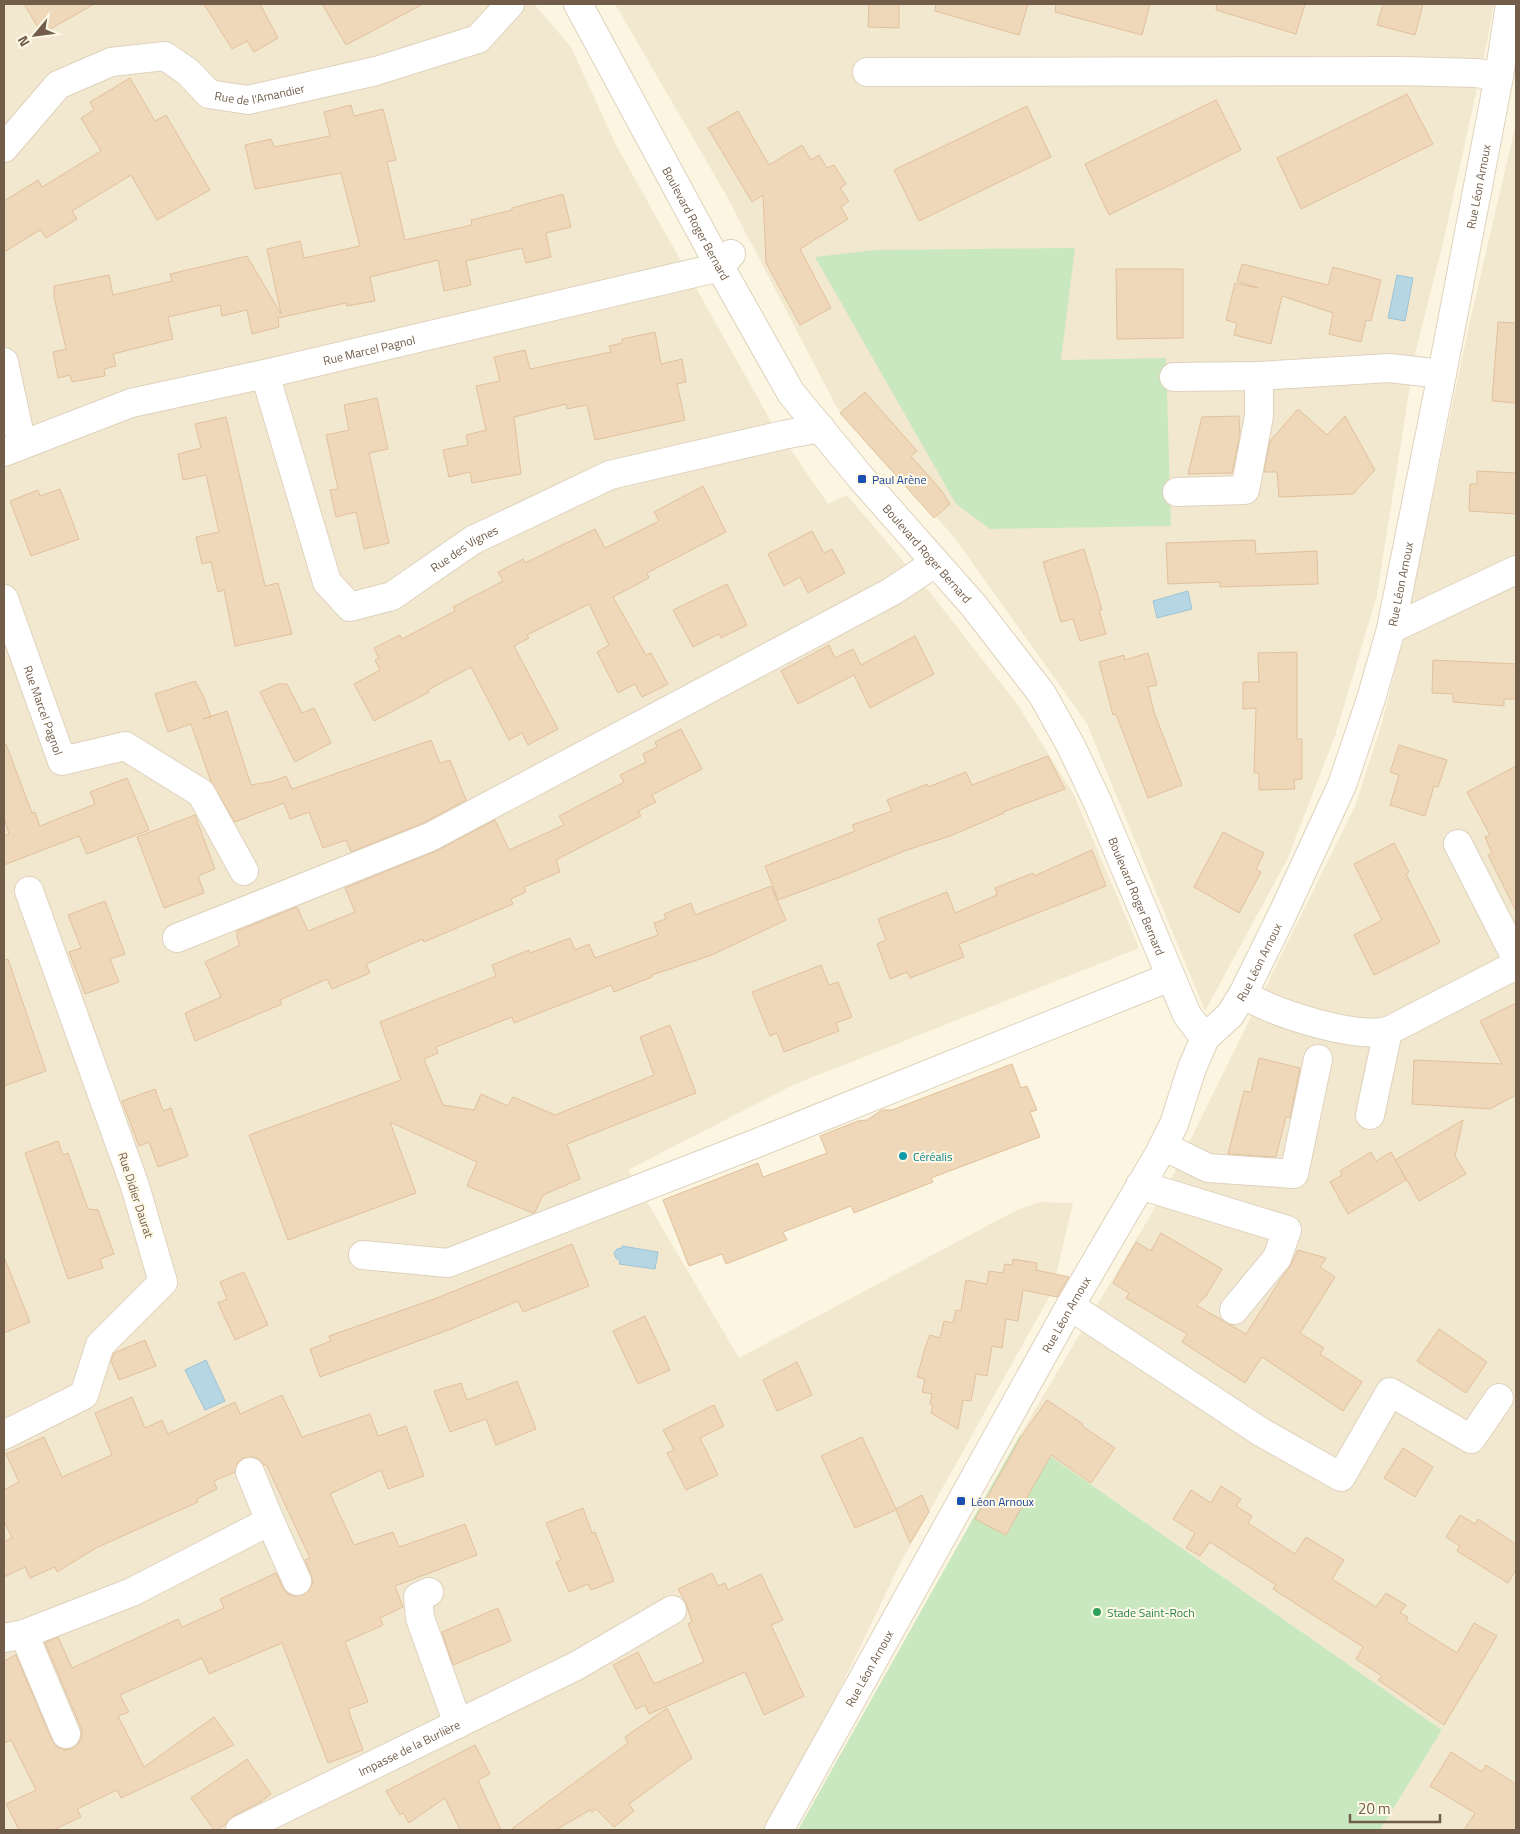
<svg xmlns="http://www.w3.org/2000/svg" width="1520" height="1834" viewBox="0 0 1520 1834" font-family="'Titillium Web',sans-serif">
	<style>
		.residential { fill: #f2e8d0 }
		.green { fill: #cae8c0 }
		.water { fill: #b7d6e3; stroke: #9dc4d5 }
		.building { fill: #efd7ba; stroke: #e1c19b }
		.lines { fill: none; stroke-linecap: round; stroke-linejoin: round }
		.minor-casing { stroke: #dfd2bd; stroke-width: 30 }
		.minor { stroke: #fff; stroke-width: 28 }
		.transit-dot { fill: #1a4fb4; stroke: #fef9e7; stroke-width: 2 }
		.culture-dot { fill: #0f9aa8; stroke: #fef9e7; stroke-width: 2 }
		.leisure-dot { fill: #2e9e5b; stroke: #fef9e7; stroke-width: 2 }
		.labels { text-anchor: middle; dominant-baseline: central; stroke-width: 4; stroke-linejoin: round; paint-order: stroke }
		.street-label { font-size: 12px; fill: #715d49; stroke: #fef9e7 }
		.transit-label { font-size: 12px; fill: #164399; stroke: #fef9e7; text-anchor: start }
		.culture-label { font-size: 12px; fill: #0d838f; stroke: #fef9e7; text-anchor: start }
		.leisure-label { font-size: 12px; fill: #27864d; stroke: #fef9e7; text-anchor: start }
	</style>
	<rect width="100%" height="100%" fill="#fbf5e1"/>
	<!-- residential -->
	<g class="residential">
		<polygon points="4,4 534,4 571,47 617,147 769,418 828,504 847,495 932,595 1017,704 1074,795 1139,948 793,1085 628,1170 739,1358 1015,1211 1040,1202 1073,1203 1052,1292 900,1564 779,1815 768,1830 4,1830"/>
		<polygon points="615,4 1494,4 1486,47 1443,243 1415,354 1377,595 1335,736 1287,860 1205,1011 1087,724 955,538 836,406 725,193"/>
		<polygon points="1516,123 1516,1830 1380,1830 1442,1730 1020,1435 1150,1216 1171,1179 1355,806 1382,723 1401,647 1470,321"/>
	</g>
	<!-- green -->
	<g class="green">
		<polygon points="1075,248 1061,360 1166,358 1171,526 990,529 956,504 815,257 875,250"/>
		<polygon points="1020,1435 1442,1730 1380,1830 798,1830"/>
	</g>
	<!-- water -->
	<g class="water">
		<polygon points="1397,275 1413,278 1405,321 1388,318"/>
		<polygon points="1188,591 1192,609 1157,618 1153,601"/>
		<polygon points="622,1246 658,1252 655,1269 619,1264 620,1261 616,1258 614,1253 617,1249 622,1248"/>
		<polygon points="206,1360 225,1401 205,1410 185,1370"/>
	</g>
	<!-- building -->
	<g class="building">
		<polygon points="24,4 94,4 42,34"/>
		<polygon points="204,4 260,4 278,38 254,52 247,41 232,49"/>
		<polygon points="322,4 423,4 346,45"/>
		<polygon points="869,4 899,4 899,28 868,27"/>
		<polygon points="936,4 1028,4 1019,35 935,11"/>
		<polygon points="1056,4 1150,4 1142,35 1055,12"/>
		<polygon points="1217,4 1305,4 1296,34 1216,10"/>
		<polygon points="1383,4 1423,4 1415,35 1377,25"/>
		<polygon points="130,78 155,121 166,115 210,190 157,220 131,175 72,211 77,219 46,238 40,230 4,252 4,201 38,180 42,187 101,151 81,118 94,110 90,102"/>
		<polygon points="1407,94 1433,144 1301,209 1277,158"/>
		<polygon points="1216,100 1241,150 1109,215 1085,164"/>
		<polygon points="351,105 354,116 383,109 396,160 387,162 405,240 472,225 471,220 512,210 512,208 563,194 571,227 546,233 551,257 526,263 522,248 466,261 471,285 444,291 438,260 370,277 375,301 347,306 346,303 278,318 279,327 252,334 247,310 222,316 220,305 168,317 173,339 113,354 116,366 104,369 105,376 72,382 70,375 58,378 53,352 66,349 54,297 54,286 109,275 113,295 172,281 170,274 247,256 281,314 267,249 300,241 304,258 360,246 341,173 255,189 245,145 271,139 274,147 330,136 324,112"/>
		<polygon points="1027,106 1051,157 919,221 894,170"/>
		<polygon points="738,111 769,165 802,145 811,160 819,155 827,168 834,165 846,184 840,188 849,201 841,207 848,219 800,249 831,308 800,325 766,263 763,195 752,202 708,128"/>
		<polygon points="1242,264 1328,285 1333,267 1381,280 1371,321 1366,320 1361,342 1329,334 1333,313 1282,296 1271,344 1234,335 1237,323 1226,320 1235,283 1258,288 1237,281"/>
		<polygon points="1116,269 1183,269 1183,338 1117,339"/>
		<polygon points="1498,322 1516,323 1516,403 1492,401"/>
		<polygon points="655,332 661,364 682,359 686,382 677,384 685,420 595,440 587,405 567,409 566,404 514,417 521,474 472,483 470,472 449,477 443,450 468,445 466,435 486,430 476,386 500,381 494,357 525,350 530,369 611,352 609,346 622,343 622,339"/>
		<polygon points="865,392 917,451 911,456 941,490 950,504 934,518 840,413"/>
		<polygon points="377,398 388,449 369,453 389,543 364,549 356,512 336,517 330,490 338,489 326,435 349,430 344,405"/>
		<polygon points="1298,409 1327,435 1345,416 1375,470 1353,494 1279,497 1277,472 1264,472 1270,441"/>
		<polygon points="1239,416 1240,434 1232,473 1188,474 1202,417"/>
		<polygon points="226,417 265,586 278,583 292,634 235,646 224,590 218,592 211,562 202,564 196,537 219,532 206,475 183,480 178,454 201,448 195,424"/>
		<polygon points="1477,471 1516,473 1516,514 1469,511 1470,484 1477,484"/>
		<polygon points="703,486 726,532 647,573 649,578 613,597 646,655 651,653 668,684 642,697 635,684 618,693 597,652 609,645 589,604 527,635 529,638 514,646 558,729 528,745 522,733 509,740 471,667 428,690 429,692 374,721 354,684 380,670 375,660 379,658 374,648 400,635 402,639 455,611 453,607 503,581 498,572 523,559 525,563 595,529 605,548 659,521 654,512"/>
		<polygon points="60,489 79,539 31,556 10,501 38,490 40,496"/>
		<polygon points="812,531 824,553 832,549 845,573 808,593 800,577 784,586 768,554"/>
		<polygon points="1255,540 1256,554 1317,551 1318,584 1220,587 1220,582 1168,584 1166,543"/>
		<polygon points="1084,549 1102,610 1099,610 1106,634 1080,641 1073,619 1061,622 1043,562"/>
		<polygon points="727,584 747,625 721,638 719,634 693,647 673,610"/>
		<polygon points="915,636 934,674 870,708 854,675 798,704 781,671 829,645 835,658 853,649 861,665"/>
		<polygon points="1297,652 1297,739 1302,739 1302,779 1294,780 1295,789 1259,790 1259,773 1254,773 1256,708 1243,709 1243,682 1259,682 1258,653"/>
		<polygon points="1148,653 1157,685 1148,687 1154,712 1182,785 1148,798 1116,714 1113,715 1099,662 1124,655 1125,660"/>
		<polygon points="1433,660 1516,664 1516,699 1504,699 1504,706 1453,702 1453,694 1432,693"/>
		<polygon points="195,681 203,695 211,717 203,719 227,711 251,785 274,781 286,776 292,789 431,740 440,763 450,760 466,800 423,823 351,852 346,840 323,848 309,812 290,819 284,803 235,822 211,782 191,724 168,732 155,694"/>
		<polygon points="278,684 287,684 302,713 314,708 331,743 295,762 260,692"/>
		<polygon points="681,729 702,769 652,795 656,802 638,811 641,816 556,860 560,872 524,887 526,892 511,899 513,904 424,942 423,939 366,964 370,973 332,989 327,979 280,1000 282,1004 195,1041 185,1013 221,997 205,962 240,945 237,938 237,931 297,907 308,931 355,912 345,888 436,851 495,820 509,850 564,825 559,816 624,782 620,775 646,762 643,754 657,747 655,742"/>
		<polygon points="4,744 6,744 32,813 35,812 40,826 95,804 90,792 127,778 149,830 87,854 79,836 4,865 4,836 9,834 4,817"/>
		<polygon points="1399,745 1447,760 1438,787 1434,786 1425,816 1390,805 1399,775 1390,772"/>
		<polygon points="1048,756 1065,789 1003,812 1004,813 950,836 907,850 843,876 778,900 765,866 855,831 852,825 892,811 887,800 927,784 928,787 966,772 972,785"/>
		<polygon points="1516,766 1516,911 1488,855 1492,853 1485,837 1490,835 1467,792"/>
		<polygon points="195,815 215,869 198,876 204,893 164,908 137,837"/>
		<polygon points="1223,832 1264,853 1256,869 1261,872 1239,913 1194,887"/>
		<polygon points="1394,843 1409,872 1406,874 1440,942 1374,975 1354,935 1382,920 1354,864"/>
		<polygon points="1092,850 1106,886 959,944 964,957 910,978 907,972 890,979 877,944 886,940 878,919 947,892 955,913 997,895 995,888 1033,873 1034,876"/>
		<polygon points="771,886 786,920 712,955 652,975 652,977 614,992 611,985 514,1023 512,1017 436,1047 438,1053 424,1059 443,1105 474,1110 481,1094 508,1106 513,1097 555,1115 654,1075 640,1037 670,1025 696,1093 567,1144 580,1179 543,1195 535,1212 533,1213 467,1186 477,1162 390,1122 416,1193 288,1240 249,1135 401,1080 380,1022 496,976 492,965 529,950 530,953 570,938 575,950 589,944 595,958 658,935 654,923 666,919 664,914 691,903 695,915"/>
		<polygon points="105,901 125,954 110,959 119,982 85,994 69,952 81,948 68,915"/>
		<polygon points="8,959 46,1071 4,1086 4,960"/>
		<polygon points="821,965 829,985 838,982 852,1017 836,1023 839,1031 784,1052 777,1033 770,1036 752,992"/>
		<polygon points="1516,1003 1516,1095 1490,1109 1412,1104 1414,1060 1502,1064 1480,1021"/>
		<polygon points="1259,1058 1300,1068 1290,1118 1286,1117 1276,1157 1228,1154 1244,1091 1251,1092"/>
		<polygon points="1012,1064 1021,1088 1027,1086 1037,1110 1030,1112 1040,1137 931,1178 933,1182 854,1213 851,1206 783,1232 787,1240 726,1264 722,1254 689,1266 663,1200 758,1163 763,1177 827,1153 820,1136 858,1121 867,1120 882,1110 892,1110"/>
		<polygon points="155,1089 163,1111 171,1108 188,1156 158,1167 149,1142 139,1146 122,1101"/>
		<polygon points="1463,1120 1455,1156 1466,1174 1419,1201 1395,1160"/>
		<polygon points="58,1141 63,1155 68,1153 88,1209 98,1210 114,1254 100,1259 103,1268 68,1279 25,1153"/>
		<polygon points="1371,1152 1376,1161 1391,1152 1406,1180 1348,1214 1330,1182 1342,1175 1340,1171"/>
		<polygon points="1161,1233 1222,1269 1206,1296 1196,1305 1246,1334 1282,1277 1289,1268 1298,1250 1326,1258 1320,1267 1335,1277 1300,1333 1324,1348 1320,1354 1362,1382 1343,1411 1262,1357 1245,1383 1182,1342 1187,1334 1126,1298 1129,1293 1113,1283 1136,1242 1151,1251"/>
		<polygon points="572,1244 589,1286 523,1312 518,1301 451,1329 320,1377 310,1349 331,1341 329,1336 434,1299"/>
		<polygon points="4,1259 5,1259 30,1322 4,1333"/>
		<polygon points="1013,1259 1037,1263 1036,1270 1069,1277 1057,1297 1023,1290 1018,1321 1006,1319 1002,1348 992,1346 987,1376 976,1374 971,1401 963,1400 958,1429 931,1413 933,1405 930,1404 932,1394 922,1392 925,1379 917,1377 925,1348 930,1335 940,1338 944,1321 953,1323 956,1310 961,1311 966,1280 987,1284 989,1271 1003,1273 1005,1264 1012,1265"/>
		<polygon points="244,1272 268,1325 235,1340 218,1303 227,1299 220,1282"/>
		<polygon points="645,1316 670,1370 638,1384 613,1331"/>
		<polygon points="1439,1329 1487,1362 1466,1393 1417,1361"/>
		<polygon points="145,1340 156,1366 119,1380 111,1361 114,1353"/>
		<polygon points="797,1362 812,1395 777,1411 763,1380"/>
		<polygon points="517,1381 536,1429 496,1445 486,1419 450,1432 434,1391 461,1383 467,1400"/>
		<polygon points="282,1395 302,1437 370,1414 378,1436 406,1426 424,1476 388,1489 381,1470 330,1494 354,1545 393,1532 399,1547 465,1524 477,1555 395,1586 403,1607 380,1618 383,1625 345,1642 368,1702 348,1709 363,1750 328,1763 282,1643 209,1674 202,1658 120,1695 129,1712 118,1716 144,1767 214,1717 234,1745 121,1798 117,1790 77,1809 81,1817 53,1830 19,1830 6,1804 36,1790 11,1740 4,1743 4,1661 16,1655 52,1740 57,1747 65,1750 72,1749 79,1743 82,1735 81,1728 45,1643 58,1637 72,1668 178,1619 182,1627 224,1608 220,1599 276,1573 283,1588 288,1594 295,1596 303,1595 309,1590 313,1582 311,1575 305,1560 310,1558 266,1464 264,1465 259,1459 252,1457 244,1458 238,1462 235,1472 214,1481 217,1489 197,1499 198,1502 96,1548 57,1572 55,1567 30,1578 25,1567 4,1577 4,1542 12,1538 4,1521 4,1490 19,1482 6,1454 44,1437 62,1477 112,1455 95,1413 132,1397 145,1428 162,1420 168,1434 235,1402 240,1414"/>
		<polygon points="1047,1400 1083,1424 1082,1426 1115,1448 1091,1483 1051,1455 1006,1535 975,1519 1021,1437"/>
		<polygon points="714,1405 724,1426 700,1438 718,1475 686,1490 667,1453 674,1450 663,1430"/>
		<polygon points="862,1437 896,1509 922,1495 929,1512 910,1543 896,1510 855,1528 821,1456"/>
		<polygon points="1403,1448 1433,1467 1415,1497 1384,1478"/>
		<polygon points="1221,1486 1241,1499 1236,1506 1252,1516 1248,1523 1295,1554 1306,1537 1344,1560 1332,1579 1376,1607 1386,1593 1406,1605 1400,1613 1408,1617 1406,1621 1457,1653 1474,1623 1497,1636 1444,1725 1378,1680 1382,1676 1356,1659 1363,1647 1273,1589 1276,1585 1210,1542 1200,1556 1186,1548 1195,1533 1173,1519 1191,1490 1211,1503"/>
		<polygon points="583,1508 592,1533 595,1532 614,1581 591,1590 588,1584 569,1592 556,1562 561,1560 546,1523"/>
		<polygon points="1460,1515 1475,1524 1478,1519 1516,1544 1516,1570 1508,1583 1457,1551 1460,1546 1446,1537"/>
		<polygon points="712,1573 718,1586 725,1583 728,1590 761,1574 783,1620 771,1625 804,1696 764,1715 745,1672 649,1714 645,1705 636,1709 613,1665 638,1652 654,1684 704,1662 688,1624 692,1622 686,1603 678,1589"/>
		<polygon points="498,1608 511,1641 453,1665 442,1632"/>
		<polygon points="667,1708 692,1758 629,1804 634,1811 614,1827 596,1809 592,1812 590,1810 556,1830 510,1830 628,1743 625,1737"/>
		<polygon points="475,1745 490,1774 478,1780 501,1830 460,1830 445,1798 409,1823 403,1813 400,1815 386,1791"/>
		<polygon points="1451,1752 1482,1772 1486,1765 1516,1784 1516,1830 1464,1830 1475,1813 1430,1786"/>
		<polygon points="247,1759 271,1794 259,1803 233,1816 226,1824 217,1830 214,1830 191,1798"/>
	</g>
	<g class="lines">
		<defs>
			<g id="minor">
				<path id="s1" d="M578,4l142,263 71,126 71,86 112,127 68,88 29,52 27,57 89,212 18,23"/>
				<polyline points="867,72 1401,71 1476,73 1499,76"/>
				<path id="s2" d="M4,148l54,-63 53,-23 54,-6 23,16 21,22 39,6 128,-29 102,-32 32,-35"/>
				<polyline points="4,362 22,445"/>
				<path id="s3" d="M265,374l62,208 23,25 42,-11 81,-56 137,-65 173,-40 38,-7"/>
				<polyline points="1174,377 1259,376 1389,368 1442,374"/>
				<path id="s4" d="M4,452l127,-49 134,-29 455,-107 11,-13"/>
				<polyline points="1177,492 1245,490 1259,416 1259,376"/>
				<path id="s5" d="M4,599l58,162 63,-15 76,47 43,78"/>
				<polyline points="1391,629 1516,570"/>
				<polyline points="1458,844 1516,958"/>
				<polyline points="177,938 430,837 891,592 935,563"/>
				<path d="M1243,994c30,19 111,45 145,37l128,-66"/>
				<polyline points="1370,1115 1388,1031"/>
				<polyline points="1163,1146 1208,1168 1294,1174 1318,1059"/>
				<polyline points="1140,1185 1287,1230 1277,1258 1234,1310"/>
				<polyline points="363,1255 448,1263 757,1143 1170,977"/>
				<polyline points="1070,1306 1261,1432 1341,1477 1390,1392 1471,1439 1499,1398"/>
				<polyline points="4,1435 84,1395 100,1345 163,1282 135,1186 29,891"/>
				<polyline points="250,1472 270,1521 297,1581"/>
				<polyline points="429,1592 418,1597 420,1618 458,1724"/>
				<polyline points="24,1634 66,1734"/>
				<polyline points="4,1638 24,1634 132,1592 270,1521"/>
				<path id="s6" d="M240,1830l336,-164 96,-56"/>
				<path id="s7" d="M779,1830l291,-524 89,-152 15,-30 18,-56 13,-30 25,-23 13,-21 40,-81 59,-128 29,-86 20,-70 51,-255 57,-298 11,-72"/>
			</g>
		</defs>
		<!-- minor casing -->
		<use href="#minor" class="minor-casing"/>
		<!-- minor -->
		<use href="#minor" class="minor"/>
	</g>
	<!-- markers -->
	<g class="transit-dot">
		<rect x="857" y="474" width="10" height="10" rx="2.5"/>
		<rect x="956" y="1496" width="10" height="10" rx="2.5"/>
	</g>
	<circle class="culture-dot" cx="903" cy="1156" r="5"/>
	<circle class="leisure-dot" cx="1097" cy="1612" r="5"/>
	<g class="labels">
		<!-- street labels -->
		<g class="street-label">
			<text stroke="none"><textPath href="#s2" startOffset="305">Rue de l'Amandier</textPath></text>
			<text stroke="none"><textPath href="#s7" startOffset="1805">Rue Léon Arnoux</textPath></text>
			<text stroke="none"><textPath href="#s1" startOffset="249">Boulevard Roger Bernard</textPath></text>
			<text stroke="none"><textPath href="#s4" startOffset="380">Rue Marcel Pagnol</textPath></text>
			<text stroke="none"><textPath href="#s3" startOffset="381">Rue des Vignes</textPath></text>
			<text stroke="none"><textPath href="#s1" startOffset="654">Boulevard Roger Bernard</textPath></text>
			<text stroke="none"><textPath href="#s7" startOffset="1400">Rue Léon Arnoux</textPath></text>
			<text stroke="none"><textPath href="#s5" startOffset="118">Rue Marcel Pagnol</textPath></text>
			<text stroke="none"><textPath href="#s1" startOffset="1059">Boulevard Roger Bernard</textPath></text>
			<text stroke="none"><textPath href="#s7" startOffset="995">Rue Léon Arnoux</textPath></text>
			<text transform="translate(136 1195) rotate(72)">Rue Didier Daurat</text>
			<text stroke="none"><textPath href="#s7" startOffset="590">Rue Léon Arnoux</textPath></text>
			<text stroke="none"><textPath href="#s7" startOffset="185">Rue Léon Arnoux</textPath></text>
			<text stroke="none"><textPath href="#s6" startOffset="188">Impasse de la Burlière</textPath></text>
		</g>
		<!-- transit labels -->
		<g class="transit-label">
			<text x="872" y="479">Paul Arène</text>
			<text x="971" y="1501">Léon Arnoux</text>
		</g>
		<!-- culture labels -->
		<g class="culture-label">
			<text x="913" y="1156">Céréalis</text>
		</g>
		<!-- leisure labels -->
		<g class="leisure-label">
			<text x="1107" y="1612">Stade Saint-Roch</text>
		</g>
	</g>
	<!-- border -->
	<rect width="1520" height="1834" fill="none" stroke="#715d49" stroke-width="10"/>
	<!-- north arrow -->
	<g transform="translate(35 35) rotate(241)" stroke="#fef9e7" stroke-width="4" paint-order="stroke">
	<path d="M0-4L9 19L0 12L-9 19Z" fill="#715d49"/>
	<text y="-8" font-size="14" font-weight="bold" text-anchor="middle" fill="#715d49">N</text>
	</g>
	<!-- scale -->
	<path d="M1350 1814v8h90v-8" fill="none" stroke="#715d49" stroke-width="2.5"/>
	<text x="1358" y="1814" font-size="15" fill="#715d49" stroke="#fef9e7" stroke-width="4" paint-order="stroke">20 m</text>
</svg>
